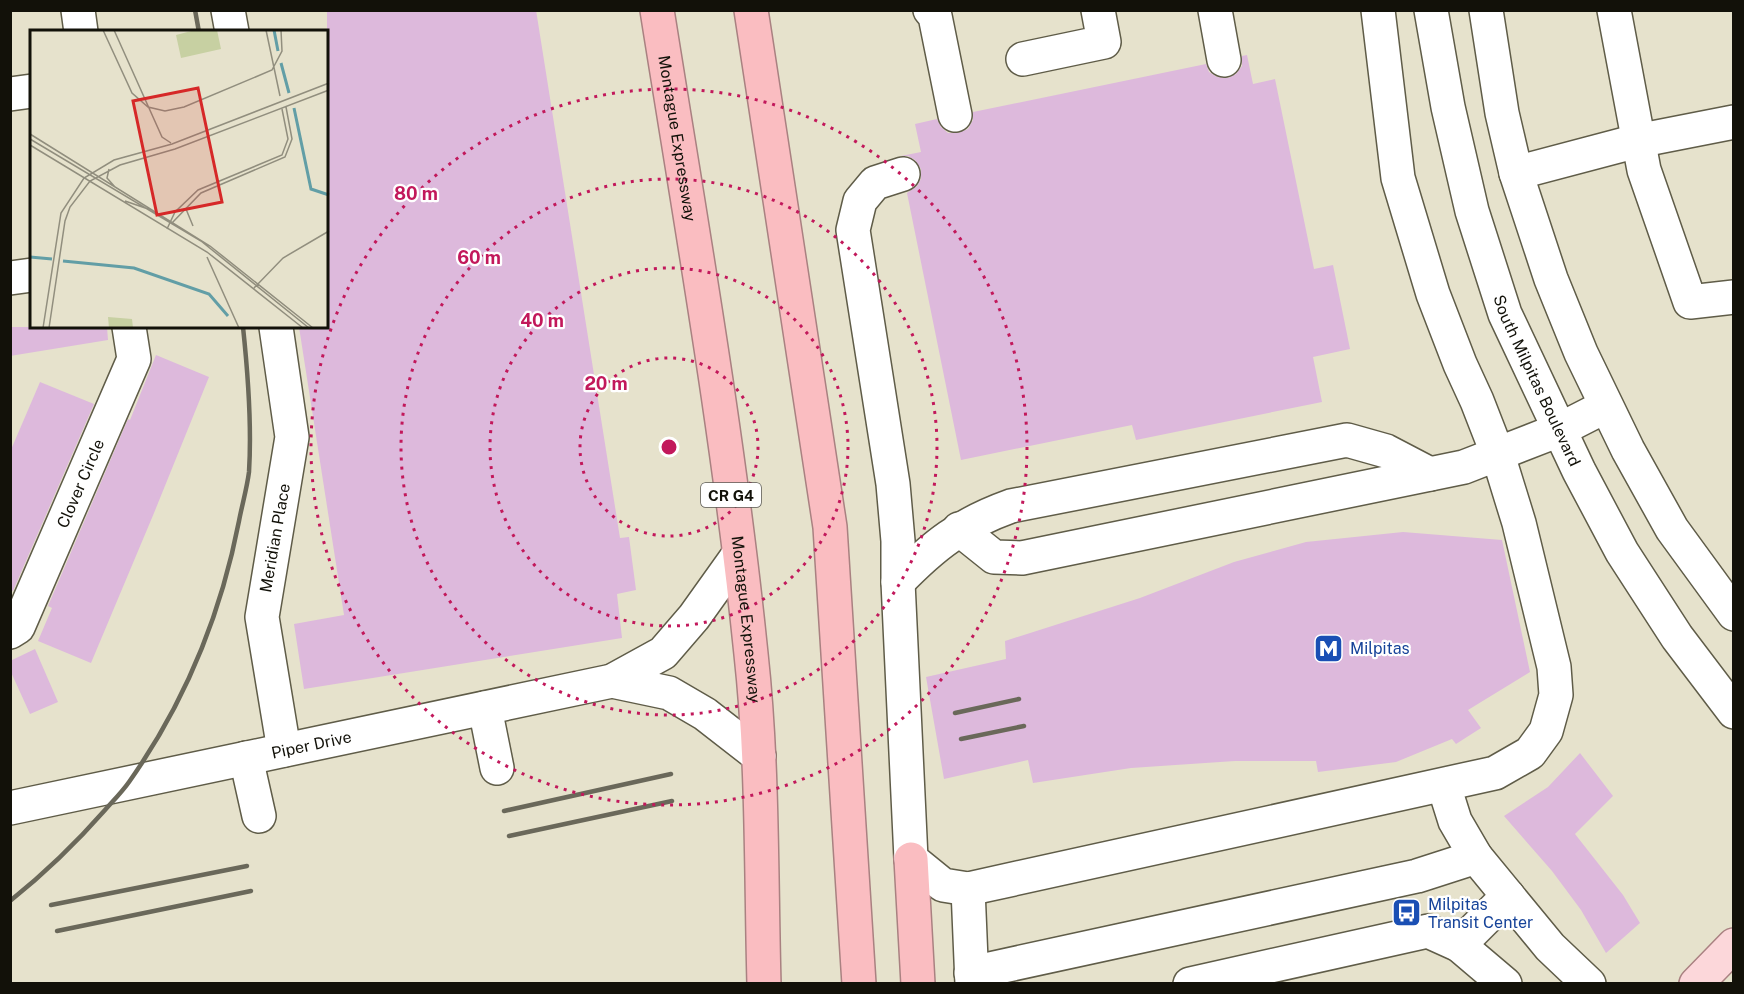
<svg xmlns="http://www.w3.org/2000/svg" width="1744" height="994" viewBox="0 0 1744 994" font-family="'Public Sans',sans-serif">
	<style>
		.building { fill: #ddb9dc }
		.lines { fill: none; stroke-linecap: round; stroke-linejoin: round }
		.minor-casing { stroke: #5f5c48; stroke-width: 36 }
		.major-casing { stroke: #a98181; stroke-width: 36 }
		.highway-casing { stroke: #a98181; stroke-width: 36 }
		.minor { stroke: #fff; stroke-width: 33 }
		.major { stroke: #fcd7da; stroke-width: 33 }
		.highway { stroke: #fabdc1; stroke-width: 33 }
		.rail { stroke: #6a685a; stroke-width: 4.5 }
		.ring { fill: none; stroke: #c2185b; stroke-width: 3; stroke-dasharray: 3 6 }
		.labels { text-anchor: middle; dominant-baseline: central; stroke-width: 4.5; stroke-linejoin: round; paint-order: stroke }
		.shield { fill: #fff; stroke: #595853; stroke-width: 1.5 }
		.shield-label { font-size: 15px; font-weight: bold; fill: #121109 }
		.street-label { font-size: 16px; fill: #121109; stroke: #fff }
		.transit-label { font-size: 16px; fill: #164399; stroke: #fff; text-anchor: start }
		.inset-river { fill: none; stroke: #629ea6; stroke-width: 3 }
		.inset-road { fill: none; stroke: #918e7e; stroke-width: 1.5 }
		.view { fill: #d62828; fill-opacity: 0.15; stroke: #d62828; stroke-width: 3 }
		.inset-edge { fill: none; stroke: #121109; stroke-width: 3 }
		.centre { fill: #c2185b; stroke: #fff; stroke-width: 3 }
		.ring-label { font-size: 18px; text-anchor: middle; font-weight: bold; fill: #c2185b; stroke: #fff; stroke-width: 4.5; stroke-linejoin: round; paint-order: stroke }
	</style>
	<rect width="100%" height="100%" fill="#e6e2cc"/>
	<!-- building -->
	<g class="building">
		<polygon points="327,10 536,10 620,538 629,537 636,590 617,594 622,638 304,689 294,624 344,615 299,327 327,327"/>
		<polygon points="1247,55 1253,84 1275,79 1314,269 1333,265 1350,349 1313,357 1322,402 1136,440 1132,425 961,460 907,193 917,186 921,179 921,169 915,160 908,156 901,156 921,152 915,124 937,119 941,127 948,133 958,133 968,129 973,120 973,112 1206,64 1209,72 1217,77 1228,78 1236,74 1242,66 1242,56"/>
		<polygon points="10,327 107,327 108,340 10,356"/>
		<polygon points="156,355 209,377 154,513 91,663 38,641 52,608 48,606 128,419 130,420"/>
		<polygon points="40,382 94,404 13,591 10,590 10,452"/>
		<polygon points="1403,532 1502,540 1530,672 1468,710 1481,728 1456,744 1452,739 1396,762 1318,772 1316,761 1235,761 1131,768 1033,783 1028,760 944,779 926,677 1006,659 1005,641 1140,598 1234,562 1306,542"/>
		<polygon points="35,649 58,702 30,714 10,670 10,661"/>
		<polygon points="1580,753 1613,796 1575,834 1623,895 1640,923 1606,953 1581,910 1552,871 1504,816 1548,787"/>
	</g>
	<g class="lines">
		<defs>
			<g id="minor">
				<polyline points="78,10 81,32"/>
				<polyline points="228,10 232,32"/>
				<polyline points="930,10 935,16 955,115"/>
				<polyline points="1215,10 1224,60"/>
				<path id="s1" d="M1431,10l17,97 24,104 33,103 74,157 43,81 55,85 57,75"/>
				<polyline points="1486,10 1502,113 1516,173 1551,279 1581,353 1628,450 1672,529 1734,614"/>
				<polyline points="1614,10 1644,170 1690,302 1734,297"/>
				<polyline points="1023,59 1104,42 1098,10"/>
				<polyline points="10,94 32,91"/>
				<polyline points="1516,173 1637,141 1734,122"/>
				<polyline points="903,174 875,183 860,201 853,230 893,484 898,541 898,582 911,859 943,885 968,889 1495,773 1530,753 1546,731 1556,695 1554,667 1519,523 1498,455 1477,401 1460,364 1433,294 1398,178 1378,10"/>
				<polyline points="10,278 32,275"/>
				<polyline points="276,327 292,437 262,617 284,750"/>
				<polyline points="959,529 994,557 1022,558 1464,467 1559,430 1606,406"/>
				<path d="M898,582c36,-37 63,-58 113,-76l336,-66 39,11 44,23"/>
				<path id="s2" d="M10,632l8,-5 116,-268 -5,-32"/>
				<polyline points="612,681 669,693 705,714 759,756"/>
				<polyline points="485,708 497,768"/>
				<polyline points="246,758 259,816"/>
				<polyline points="1444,786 1455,821 1476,857 1550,947 1589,984"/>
				<path id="s3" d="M10,808l602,-127 51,-28 31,-36 45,-63"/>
				<polyline points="968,889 972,984"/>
				<polyline points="1459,945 1508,896"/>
				<polyline points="971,973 1417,876 1476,857"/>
				<polyline points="1190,984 1428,931 1459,945 1505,984"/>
			</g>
			<polyline id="major" points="1696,984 1734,945"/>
			<g id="highway">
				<path id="s4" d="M657,10c34,214 72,428 94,644 12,109 10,220 13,330"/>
				<polyline points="751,10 830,527 859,984"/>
				<polyline points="911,859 918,984"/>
			</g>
		</defs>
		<!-- minor casing -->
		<use href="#minor" class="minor-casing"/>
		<!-- major casing -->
		<use href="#major" class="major-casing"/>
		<!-- highway casing -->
		<use href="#highway" class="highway-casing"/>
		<!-- minor -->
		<use href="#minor" class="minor"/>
		<!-- major -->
		<use href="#major" class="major"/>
		<!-- highway -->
		<use href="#highway" class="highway"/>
		<!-- rail -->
		<g class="rail">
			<polyline points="195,10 199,32"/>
			<polyline points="955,713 1019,699"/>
			<polyline points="961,739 1024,726"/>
			<polyline points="504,811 671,774"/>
			<polyline points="509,836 672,801"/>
			<path d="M10,901c35,-28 66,-58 95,-91 8,-9 17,-18 24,-28 55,-78 92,-168 110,-261 3,-16 8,-33 10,-49 3,-48 -1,-98 -6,-145"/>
			<polyline points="51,905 247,866"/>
			<polyline points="57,931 251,891"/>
		</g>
	</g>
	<!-- distance rings -->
	<g class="ring">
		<circle cx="669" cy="447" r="89"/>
		<circle cx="669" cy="447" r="179"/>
		<circle cx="669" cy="447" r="268"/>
		<circle cx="669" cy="447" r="358"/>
	</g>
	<!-- icons -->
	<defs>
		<symbol id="metro-square" viewBox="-11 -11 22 22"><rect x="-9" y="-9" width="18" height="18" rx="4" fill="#1a4fb4" stroke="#fff"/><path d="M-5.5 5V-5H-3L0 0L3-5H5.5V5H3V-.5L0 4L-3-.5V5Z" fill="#fff"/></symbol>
		<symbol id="bus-square" viewBox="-11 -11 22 22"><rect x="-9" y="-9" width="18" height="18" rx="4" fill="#1a4fb4" stroke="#fff"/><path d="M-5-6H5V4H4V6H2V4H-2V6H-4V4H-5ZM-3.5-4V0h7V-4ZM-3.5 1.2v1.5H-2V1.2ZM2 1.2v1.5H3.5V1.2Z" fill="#fff"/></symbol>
	</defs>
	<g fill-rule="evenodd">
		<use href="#metro-square" x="1312" y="632" width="33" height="33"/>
		<use href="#bus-square" x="1390" y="896" width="33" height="33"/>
	</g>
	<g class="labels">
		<!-- shield labels -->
		<rect class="shield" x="701" y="483" width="60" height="24" rx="4.5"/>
		<g class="shield-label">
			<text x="731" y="495">CR G4</text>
		</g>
		<!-- street labels -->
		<g class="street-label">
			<text stroke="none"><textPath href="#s4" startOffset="130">Montague Expressway</textPath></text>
			<text stroke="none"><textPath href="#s1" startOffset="387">South Milpitas Boulevard</textPath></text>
			<text stroke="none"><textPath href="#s2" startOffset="166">Clover Circle</textPath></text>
			<text transform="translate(275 538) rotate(-80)">Meridian Place</text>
			<text stroke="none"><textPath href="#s4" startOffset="616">Montague Expressway</textPath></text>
			<text stroke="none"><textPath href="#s3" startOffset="308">Piper Drive</textPath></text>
		</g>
		<!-- transit labels -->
		<g class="transit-label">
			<text x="1350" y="648">Milpitas</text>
			<text x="1428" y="904">Milpitas<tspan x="1428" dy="18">Transit Center</tspan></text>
		</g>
	</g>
	<!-- overview -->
	<g transform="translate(30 30)">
		<rect width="298" height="298" fill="#e6e2cc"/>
		<path d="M165,0h22l4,19 -40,9 -5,-23zM78,287l24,2 1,9h-24z" fill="#c7d0a2"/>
		<path class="inset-river" d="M244,0l4,21M251,33l8,30M264,78l17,81 18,6M0,227l22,2M33,231l71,7 75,26 19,22"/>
		<path class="inset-road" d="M73,0l29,63 16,14 17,4 19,-4 88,-37 10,-19 -1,-21M84,0l48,107 9,6M236,0l14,66M0,104l180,112 103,82M0,109l171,102 108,87M0,115l177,107 96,76M79,139l-2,9 8,9M95,171l26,9M156,179l7,17M141,194l30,-31 84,-36 7,-18 -6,-32M137,199l8,-17 23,-22 84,-35 6,-16 -6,-30M177,227l32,71M224,258l29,-30 46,-27M13,298l18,-115 23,-35 30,-18 58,-16 157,-61M19,298l16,-107 5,-14 20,-26 30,-16 55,-16 154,-59"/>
		<path class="view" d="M168,58l24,114 -65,13 -24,-114z"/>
		<rect width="298" height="298" class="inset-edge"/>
	</g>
	<circle cx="669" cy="447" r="9" class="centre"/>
	<g class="ring-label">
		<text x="416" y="200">80 m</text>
		<text x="479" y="264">60 m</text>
		<text x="542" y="327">40 m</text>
		<text x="606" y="390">20 m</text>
	</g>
	<!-- border -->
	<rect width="1744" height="994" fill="none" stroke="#121109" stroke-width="24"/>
</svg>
